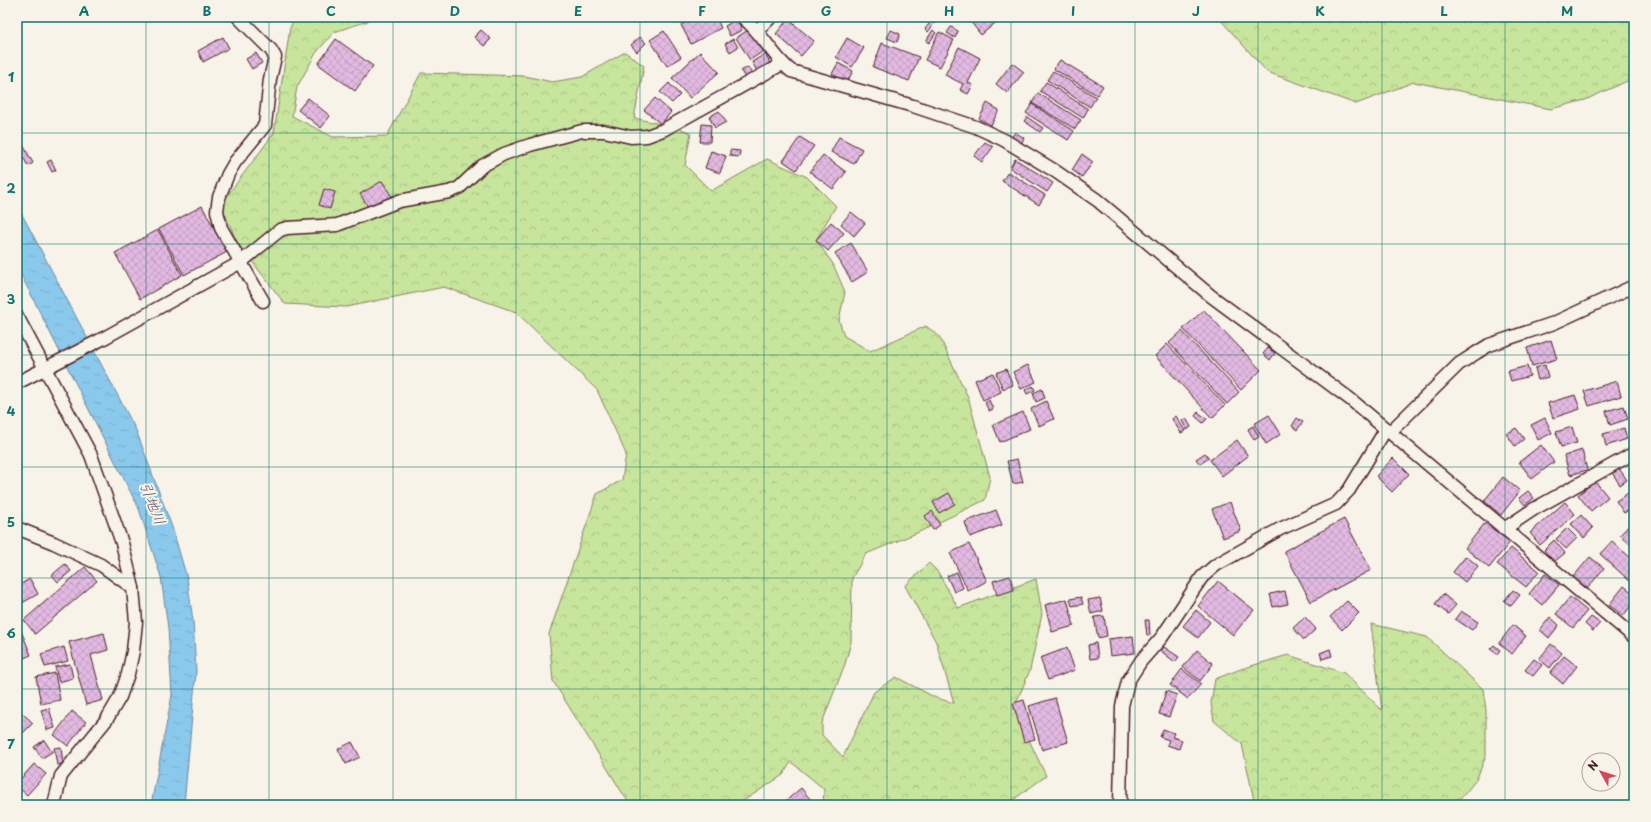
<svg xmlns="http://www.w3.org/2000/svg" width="1651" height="822" viewBox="0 0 1651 822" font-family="'Playpen Sans','Klee One',sans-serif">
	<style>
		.forest { fill: url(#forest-crowns); stroke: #888264 }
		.water { fill: url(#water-ripples); stroke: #70859e }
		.building { fill: url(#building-cross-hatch); stroke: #4a1f2b }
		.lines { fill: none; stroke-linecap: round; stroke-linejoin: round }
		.minor-casing { stroke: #4a1f2b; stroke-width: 15 }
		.minor { stroke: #f7f3e8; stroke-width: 12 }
		.grid { fill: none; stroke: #0f766e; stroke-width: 1; stroke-opacity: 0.55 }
		.labels { text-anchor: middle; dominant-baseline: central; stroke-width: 4; stroke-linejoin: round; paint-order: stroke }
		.water-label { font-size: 15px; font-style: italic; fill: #5d5265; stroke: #f7f3e8 }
		.neatline { fill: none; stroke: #0f766e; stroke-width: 1.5 }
		.grid-label { font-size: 13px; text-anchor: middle; font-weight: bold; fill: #0f766e }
	</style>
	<defs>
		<pattern id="forest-crowns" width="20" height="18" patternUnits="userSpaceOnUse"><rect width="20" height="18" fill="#c7e59c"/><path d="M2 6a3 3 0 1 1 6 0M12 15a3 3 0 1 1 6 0" fill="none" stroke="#acc487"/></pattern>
		<pattern id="water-ripples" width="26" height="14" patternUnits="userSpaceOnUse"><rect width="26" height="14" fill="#8ac9eb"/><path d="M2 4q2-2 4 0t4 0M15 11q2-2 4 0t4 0" fill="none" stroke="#79acca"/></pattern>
		<pattern id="building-cross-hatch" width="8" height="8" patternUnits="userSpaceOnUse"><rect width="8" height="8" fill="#e2b9e1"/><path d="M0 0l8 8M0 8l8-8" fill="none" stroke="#c39fc1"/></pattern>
	</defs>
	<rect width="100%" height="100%" fill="#f7f3e8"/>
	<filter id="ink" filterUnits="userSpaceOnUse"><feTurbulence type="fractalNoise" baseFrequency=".025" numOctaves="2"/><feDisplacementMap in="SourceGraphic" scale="8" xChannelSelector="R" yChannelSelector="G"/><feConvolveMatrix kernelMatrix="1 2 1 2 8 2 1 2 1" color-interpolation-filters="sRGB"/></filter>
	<g filter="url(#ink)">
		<!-- forest -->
		<g class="forest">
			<polygon points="295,17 368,17 368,21 334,32 316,53 297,87 292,116 333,137 387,136 421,73 525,76 552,82 582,77 625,52 644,66 634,118 679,128 691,133 685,165 711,191 767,159 807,177 836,206 816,240 833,264 845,292 839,320 844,336 870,351 926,326 939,336 968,397 990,477 985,500 919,532 866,554 852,578 851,642 845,664 822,723 822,735 843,757 874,692 896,677 936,698 954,703 936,642 905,586 929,563 938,572 958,608 1036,579 1042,614 1030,670 1014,708 1046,776 1006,805 823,805 824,789 791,762 783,775 737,805 630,805 553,681 549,634 597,494 622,480 626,454 597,390 516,312 444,287 346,307 285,304 237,242 222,207 230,192 274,133 290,28"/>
			<polygon points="1218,17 1634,17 1634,78 1585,100 1551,109 1414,82 1356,104 1267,72"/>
			<polygon points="1371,624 1427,637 1483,689 1486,710 1486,756 1476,780 1463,796 1448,805 1255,805 1242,744 1214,721 1211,703 1215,679 1241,669 1288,655 1344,673 1382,710"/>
		</g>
		<!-- water -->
		<polygon class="water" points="17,205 136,430 172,527 187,578 193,621 196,671 184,805 151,805 172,695 168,628 161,577 139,509 17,267"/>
		<!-- building -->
		<g class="building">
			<polygon points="696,17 716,17 721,28 691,44 681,25"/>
			<polygon points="967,17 998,17 1000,19 981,35"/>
			<polygon points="737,19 742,30 730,36 725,26"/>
			<polygon points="788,19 814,41 801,56 776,34"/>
			<polygon points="933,19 936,21 928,32 925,29"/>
			<polygon points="951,27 958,31 955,38 947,33"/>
			<polygon points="751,28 765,50 750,60 736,38"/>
			<polygon points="481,30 491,39 484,46 474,37"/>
			<polygon points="891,30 900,34 897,42 887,38"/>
			<polygon points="933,30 936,33 929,43 926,41"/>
			<polygon points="664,31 681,57 667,66 650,40"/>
			<polygon points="939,32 954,40 940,67 925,60"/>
			<polygon points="223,37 229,48 203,62 198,51"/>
			<polygon points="640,37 646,43 637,52 631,45"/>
			<polygon points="847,38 864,48 852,67 836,57"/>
			<polygon points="336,39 373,66 355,91 318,64"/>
			<polygon points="733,39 738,47 730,52 725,44"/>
			<polygon points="882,43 919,57 909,81 873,67"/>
			<polygon points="959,47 980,58 968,83 973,85 968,94 960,90 963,84 945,75"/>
			<polygon points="700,52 719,72 690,98 672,78"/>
			<polygon points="256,53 262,63 252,69 246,59"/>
			<polygon points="765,54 770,63 757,71 752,62"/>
			<polygon points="1060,60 1103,86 1097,95 1054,69"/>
			<polygon points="838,63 853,71 847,82 832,74"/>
			<polygon points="1012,63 1024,72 1007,93 996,84"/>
			<polygon points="748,67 752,74 745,78 741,71"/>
			<polygon points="1053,71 1096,97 1090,107 1047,80"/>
			<polygon points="1046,82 1088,109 1083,118 1040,91"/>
			<polygon points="669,83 680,95 672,103 660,92"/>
			<polygon points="1038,93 1081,120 1075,129 1032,103"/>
			<polygon points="308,98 330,116 321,128 298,110"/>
			<polygon points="655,98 671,112 661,124 644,110"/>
			<polygon points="987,103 999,110 991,125 979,119"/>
			<polygon points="1032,104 1074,131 1068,140 1026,113"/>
			<polygon points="719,111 726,122 715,128 709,117"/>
			<polygon points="1027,117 1043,128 1040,132 1024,121"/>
			<polygon points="702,124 711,125 710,142 700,142"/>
			<polygon points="1015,132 1024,138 1021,144 1011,138"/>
			<polygon points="800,137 814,146 796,170 783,161"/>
			<polygon points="839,137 862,149 854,164 831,152"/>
			<polygon points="985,142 993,147 982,162 974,156"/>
			<polygon points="22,143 33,163 28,166 17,146"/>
			<polygon points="730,150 740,151 739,157 730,156"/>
			<polygon points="711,151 726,156 720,173 705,168"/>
			<polygon points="1082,154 1093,162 1082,177 1072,170"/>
			<polygon points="823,155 846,172 833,189 810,172"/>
			<polygon points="1015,159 1053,183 1047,192 1010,168"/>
			<polygon points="51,160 56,170 52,172 47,162"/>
			<polygon points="1008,172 1045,195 1039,205 1002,181"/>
			<polygon points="382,181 392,197 370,210 360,194"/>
			<polygon points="324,189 335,192 330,209 319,205"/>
			<polygon points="202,206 227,252 184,275 159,229"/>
			<polygon points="851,212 865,223 854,236 841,224"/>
			<polygon points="831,222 844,233 828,251 816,240"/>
			<polygon points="158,230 182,275 140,299 115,253"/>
			<polygon points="851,243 868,272 852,282 835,253"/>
			<polygon points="1204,310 1261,370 1241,390 1183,329"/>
			<polygon points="1182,331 1239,392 1227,404 1169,343"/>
			<polygon points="1551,340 1557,359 1532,366 1527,348"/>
			<polygon points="1167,344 1225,405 1212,418 1155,356"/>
			<polygon points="1268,348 1275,353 1270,360 1263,354"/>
			<polygon points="1028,365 1036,382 1021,389 1013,372"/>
			<polygon points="1545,365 1548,377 1538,380 1535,368"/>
			<polygon points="1527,366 1530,376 1511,381 1508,371"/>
			<polygon points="1006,369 1013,385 1003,389 996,373"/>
			<polygon points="993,373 1001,392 983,400 975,380"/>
			<polygon points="1617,381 1621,396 1589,406 1584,391"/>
			<polygon points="1033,386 1035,390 1027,394 1025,390"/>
			<polygon points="1042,389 1045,398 1036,402 1033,393"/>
			<polygon points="1575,395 1580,409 1553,418 1548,403"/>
			<polygon points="989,400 993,409 989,411 985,403"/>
			<polygon points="1046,401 1054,419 1039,426 1031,409"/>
			<polygon points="1624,406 1628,419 1610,425 1606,411"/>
			<polygon points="1023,412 1030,429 1000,442 993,425"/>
			<polygon points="1198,412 1207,419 1203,423 1195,416"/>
			<polygon points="1269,415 1281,434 1266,444 1254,424"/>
			<polygon points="1176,416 1185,431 1181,433 1172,419"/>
			<polygon points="1186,418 1191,427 1187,430 1182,421"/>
			<polygon points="1297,418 1303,422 1297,430 1292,426"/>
			<polygon points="1545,418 1552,433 1538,440 1531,425"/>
			<polygon points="1253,426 1259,437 1254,440 1248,429"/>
			<polygon points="1572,427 1577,443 1561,447 1556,432"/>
			<polygon points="1516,428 1524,439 1515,446 1506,434"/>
			<polygon points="1624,428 1627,439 1606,446 1603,434"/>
			<polygon points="1237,440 1248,456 1222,476 1210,460"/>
			<polygon points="1541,445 1554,462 1532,479 1519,462"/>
			<polygon points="1582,450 1587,470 1570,475 1564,456"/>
			<polygon points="1205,453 1209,458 1200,464 1196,459"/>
			<polygon points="1393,458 1409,474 1392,492 1376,476"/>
			<polygon points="1017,459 1023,482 1013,484 1007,461"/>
			<polygon points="1618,467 1627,480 1620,485 1611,471"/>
			<polygon points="1503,477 1520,491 1501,515 1484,501"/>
			<polygon points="1595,481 1608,497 1591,511 1578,495"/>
			<polygon points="1528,491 1534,498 1525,505 1519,498"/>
			<polygon points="949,493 955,504 939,513 933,502"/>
			<polygon points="1628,493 1634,501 1634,507 1624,513 1616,501"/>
			<polygon points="1230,502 1241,531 1223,538 1212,509"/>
			<polygon points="1565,502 1575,514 1540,545 1530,533"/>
			<polygon points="996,510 1002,525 970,537 965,522"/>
			<polygon points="932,511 940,525 933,530 925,516"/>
			<polygon points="1581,515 1593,528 1584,538 1571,524"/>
			<polygon points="1344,519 1371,570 1311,602 1284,551"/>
			<polygon points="1634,520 1634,548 1620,535"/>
			<polygon points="1485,523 1510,542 1489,568 1465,548"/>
			<polygon points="1567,528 1577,538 1566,549 1556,539"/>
			<polygon points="1554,540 1565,553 1554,562 1544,550"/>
			<polygon points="1612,541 1634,561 1634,585 1600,554"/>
			<polygon points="969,544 987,581 968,591 950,553"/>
			<polygon points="1511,548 1539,571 1526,587 1497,564"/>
			<polygon points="1466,556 1478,566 1465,582 1453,572"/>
			<polygon points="1590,557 1604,568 1587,589 1573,577"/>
			<polygon points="65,564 71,571 58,582 52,575"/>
			<polygon points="85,567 97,581 35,634 24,620"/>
			<polygon points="957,572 963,588 954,592 947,576"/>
			<polygon points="1545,574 1559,585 1542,605 1529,594"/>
			<polygon points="1010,576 1014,590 997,595 993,581"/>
			<polygon points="30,579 38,594 17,606 17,586"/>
			<polygon points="1218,581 1254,610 1233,635 1198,606"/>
			<polygon points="1624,586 1634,594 1634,602 1623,616 1609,605"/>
			<polygon points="1513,590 1520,595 1511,606 1504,601"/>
			<polygon points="1285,591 1288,604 1273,607 1270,594"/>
			<polygon points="1443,594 1456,605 1448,614 1435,604"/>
			<polygon points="1081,597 1083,604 1072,606 1070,599"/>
			<polygon points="1570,597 1587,611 1573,628 1556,614"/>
			<polygon points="1100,598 1103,611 1091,614 1088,600"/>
			<polygon points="1067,599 1074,626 1052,632 1045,605"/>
			<polygon points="1347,601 1359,613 1342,630 1330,617"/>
			<polygon points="1196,610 1210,622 1198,638 1183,626"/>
			<polygon points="1461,611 1478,622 1472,630 1455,619"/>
			<polygon points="1104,616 1107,636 1098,638 1094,617"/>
			<polygon points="1305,617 1316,629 1304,640 1293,628"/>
			<polygon points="1550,617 1559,625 1549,638 1540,630"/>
			<polygon points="1591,617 1600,623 1593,631 1585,624"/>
			<polygon points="1145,620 1149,620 1150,635 1147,635"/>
			<polygon points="17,621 31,655 17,661"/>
			<polygon points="1513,625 1526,636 1512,654 1499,643"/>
			<polygon points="104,633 108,650 91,655 103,700 86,705 69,642"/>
			<polygon points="1133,636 1135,653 1110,656 1108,639"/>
			<polygon points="1096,643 1098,658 1090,659 1088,645"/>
			<polygon points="1551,644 1562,653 1550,668 1539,659"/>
			<polygon points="1494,645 1500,650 1497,654 1490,649"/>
			<polygon points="64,647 68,661 45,667 41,654"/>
			<polygon points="1164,647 1179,657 1175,662 1161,651"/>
			<polygon points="1067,648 1075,670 1048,680 1040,658"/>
			<polygon points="1330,649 1332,656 1322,659 1320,653"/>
			<polygon points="1197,650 1213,664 1200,681 1183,667"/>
			<polygon points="1564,656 1577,666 1563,684 1550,673"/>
			<polygon points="1534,659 1542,665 1533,676 1525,670"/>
			<polygon points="70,664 73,678 59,682 55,667"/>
			<polygon points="1182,669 1201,684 1188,699 1170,685"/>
			<polygon points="55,673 60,700 41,704 36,677"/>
			<polygon points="1166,691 1177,695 1169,717 1159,714"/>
			<polygon points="1055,698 1068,742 1042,750 1029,706"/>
			<polygon points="1024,700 1035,739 1024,742 1013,703"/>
			<polygon points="49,708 55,728 47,730 41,710"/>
			<polygon points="72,711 86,722 68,746 54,735"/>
			<polygon points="22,713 33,723 17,739 17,718"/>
			<polygon points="1163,729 1174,733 1172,737 1182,740 1179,749 1167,745 1169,740 1160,737"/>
			<polygon points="44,740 52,752 42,758 34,747"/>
			<polygon points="352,742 360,757 346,764 338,749"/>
			<polygon points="61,747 63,764 57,765 54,748"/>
			<polygon points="34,764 46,774 27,795 17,786 17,783"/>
			<polygon points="801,788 815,805 781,805"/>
		</g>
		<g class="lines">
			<defs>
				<g id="minor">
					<polyline points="238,17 271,50 275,57 270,79 265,125 235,162 228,174 219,197 217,211 221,228 263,301"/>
					<path d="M742,17c20,15 30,39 49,54l122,35 63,21 28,13 51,31 42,29 114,96 139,103 284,238"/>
					<polyline points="757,31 771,17"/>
					<polyline points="17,316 91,455 122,543 133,588 136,622 133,651 128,674 120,697 107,719 61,776 54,805"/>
					<polyline points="17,383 104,338 241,262 280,230 287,228 337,225 399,201 449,192 459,188 482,166 504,154 530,145 582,131 604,131 631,137 647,136 663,130 782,64"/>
					<polyline points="1390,432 1459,364 1476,353 1489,345 1554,323 1634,286"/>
					<polyline points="17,528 54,543 101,565 133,588"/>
					<polyline points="1504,529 1534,509 1634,453"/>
					<polyline points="1120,805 1122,706 1128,681 1141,661 1162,637 1202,577 1216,565 1280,529 1336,504 1349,490 1386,429"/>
				</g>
			</defs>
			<!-- minor casing -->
			<use href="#minor" class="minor-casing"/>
			<!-- minor -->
			<use href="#minor" class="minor"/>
		</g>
	</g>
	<!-- grid -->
	<path class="grid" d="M146,17v788M269,17v788M393,17v788M516,17v788M640,17v788M764,17v788M887,17v788M1011,17v788M1135,17v788M1258,17v788M1382,17v788M1505,17v788M17,133h1617M17,244h1617M17,355h1617M17,467h1617M17,578h1617M17,689h1617"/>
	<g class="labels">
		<!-- water labels -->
		<g class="water-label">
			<text transform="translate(154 503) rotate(69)">引地川</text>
		</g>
	</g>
	<!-- margin -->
	<rect width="1651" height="822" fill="none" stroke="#f7f3e8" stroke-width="44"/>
	<!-- north arrow -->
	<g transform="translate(1601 772) rotate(309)"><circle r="19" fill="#f7f3e8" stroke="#b29e9c"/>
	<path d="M0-3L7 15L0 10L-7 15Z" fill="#d1495b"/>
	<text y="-6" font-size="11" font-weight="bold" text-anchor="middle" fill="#4a1f2b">N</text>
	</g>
	<rect x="22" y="22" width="1607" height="778" class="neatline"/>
	<g class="grid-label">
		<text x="84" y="16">A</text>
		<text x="207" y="16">B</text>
		<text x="331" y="16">C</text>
		<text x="455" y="16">D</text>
		<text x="578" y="16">E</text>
		<text x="702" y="16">F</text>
		<text x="826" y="16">G</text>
		<text x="949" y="16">H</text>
		<text x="1073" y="16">I</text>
		<text x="1196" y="16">J</text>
		<text x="1320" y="16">K</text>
		<text x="1444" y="16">L</text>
		<text x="1567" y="16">M</text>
		<text x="11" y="82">1</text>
		<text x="11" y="193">2</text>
		<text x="11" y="304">3</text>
		<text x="11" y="416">4</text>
		<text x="11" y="527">5</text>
		<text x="11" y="638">6</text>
		<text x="11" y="749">7</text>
	</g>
</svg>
